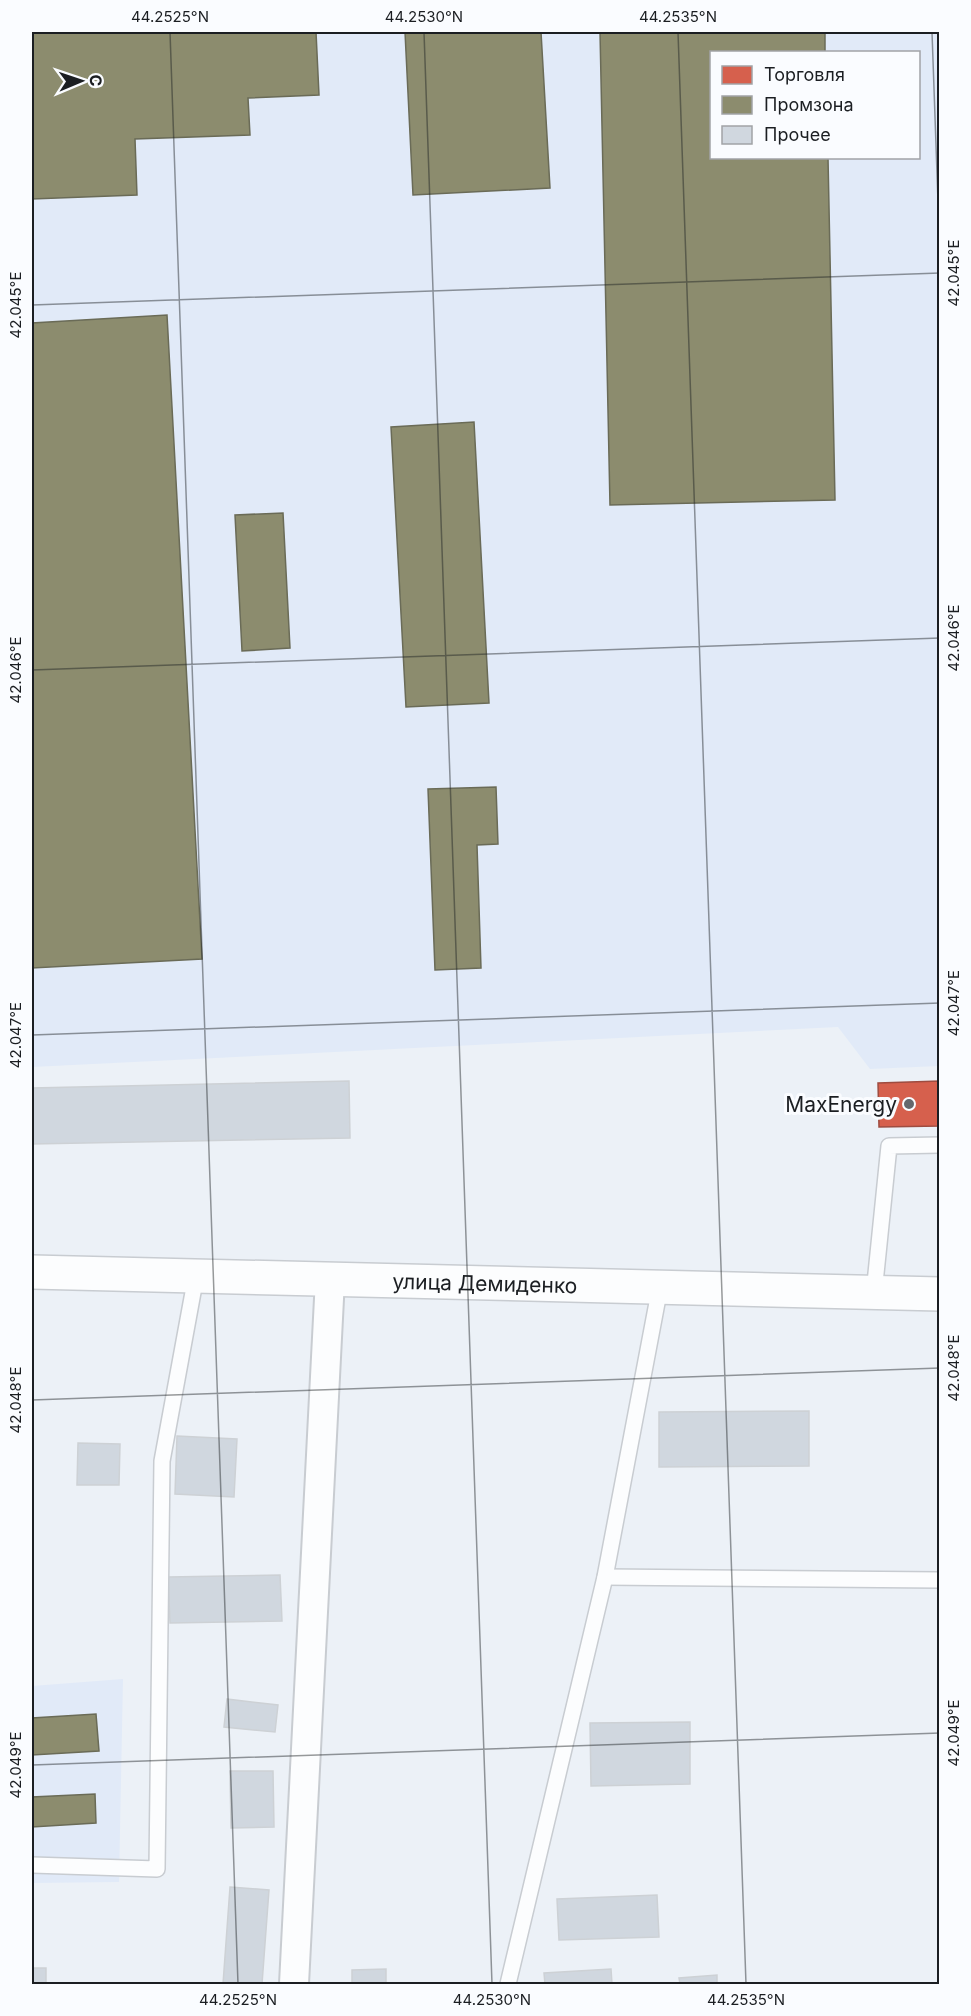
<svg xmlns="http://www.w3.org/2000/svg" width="971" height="2016" viewBox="0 0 971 2016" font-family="Inter,sans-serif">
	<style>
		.built { fill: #e1eaf8; fill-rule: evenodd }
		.shops { fill: #d6604d; stroke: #9e4c40; stroke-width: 1.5 }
		.industry { fill: #8c8c6e; stroke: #6a6b57; stroke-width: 1.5 }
		.building { fill: #d0d7df; stroke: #cdd1d5; stroke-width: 1.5 }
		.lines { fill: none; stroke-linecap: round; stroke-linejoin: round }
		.service-casing { stroke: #c8ccd1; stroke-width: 18 }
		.minor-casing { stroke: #c8ccd1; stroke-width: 32 }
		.secondary-casing { stroke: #c8ccd1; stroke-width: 36 }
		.service { stroke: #fcfdfe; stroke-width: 15 }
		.minor { stroke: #fcfdfe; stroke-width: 28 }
		.secondary { stroke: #fcfdfe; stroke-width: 33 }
		.ticks { fill: none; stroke: #1b1e22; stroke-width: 1.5; stroke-opacity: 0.45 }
		.poi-dot { fill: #64686d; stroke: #fafcff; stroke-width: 2 }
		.labels { text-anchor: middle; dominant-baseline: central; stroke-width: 6; stroke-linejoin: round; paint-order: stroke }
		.poi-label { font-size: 21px; fill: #1b1e22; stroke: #fafcff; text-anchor: end }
		.street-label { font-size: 21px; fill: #1b1e22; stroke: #fafcff }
		.neatline { fill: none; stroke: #1b1e22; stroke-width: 2 }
		.ticks-label { font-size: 15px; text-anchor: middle; fill: #1b1e22 }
	</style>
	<rect width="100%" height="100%" fill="#ecf1f7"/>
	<!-- built -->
	<g class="built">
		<path d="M32,32h907v1034l-69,3 -32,-42 -806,40zM712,52h206v106h-206z"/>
		<polygon points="123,1679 119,1882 32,1883 32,1686"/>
	</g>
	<!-- shops -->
	<polygon class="shops" points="940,1081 940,1126 879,1127 878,1083"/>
	<!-- industry -->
	<g class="industry">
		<polygon points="32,32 316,32 319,95 248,98 250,135 135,139 137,195 32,199"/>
		<polygon points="405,32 541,32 550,188 413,195"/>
		<polygon points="600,32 825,32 825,52 712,52 712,158 828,158 835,500 610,505"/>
		<polygon points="167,315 202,959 32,968 32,323"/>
		<polygon points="474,422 489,703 406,707 391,427"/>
		<polygon points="283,513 290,648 242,651 235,515"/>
		<polygon points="496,787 498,844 477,845 481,968 435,970 428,789"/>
		<polygon points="96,1714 99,1751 32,1755 32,1718"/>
		<polygon points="95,1794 96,1823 32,1827 32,1797"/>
	</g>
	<!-- building -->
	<g class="building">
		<polygon points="349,1081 350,1138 32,1144 32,1088"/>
		<polygon points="809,1411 809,1466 659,1467 659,1412"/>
		<polygon points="177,1436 237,1439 234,1497 175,1494"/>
		<polygon points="78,1443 120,1444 119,1485 77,1485"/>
		<polygon points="280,1575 282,1621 170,1623 168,1577"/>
		<polygon points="227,1699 278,1705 275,1732 224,1727"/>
		<polygon points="690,1722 690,1784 591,1786 590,1723"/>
		<polygon points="230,1771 273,1771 274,1827 231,1828"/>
		<polygon points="230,1887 269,1890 262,1984 223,1984"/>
		<polygon points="657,1895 659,1937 559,1940 557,1899"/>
		<rect x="32" y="1968" width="14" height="16"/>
		<polygon points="386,1969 386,1984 352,1984 352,1970"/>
		<polygon points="611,1969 612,1984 545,1984 544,1973"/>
		<polygon points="717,1975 717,1984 680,1984 679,1978"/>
	</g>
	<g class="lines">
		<defs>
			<g id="service">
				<polyline points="874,1293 889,1146 940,1145"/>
				<polyline points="605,1577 940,1580"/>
				<polyline points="32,1865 157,1869 162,1461 196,1276"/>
				<polyline points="508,1984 605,1577 660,1287"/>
			</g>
			<polyline id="minor" points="294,1984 330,1279"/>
			<g id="secondary">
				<path id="s1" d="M32,1272l908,22"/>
			</g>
		</defs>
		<!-- service casing -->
		<use href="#service" class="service-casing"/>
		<!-- minor casing -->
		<use href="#minor" class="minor-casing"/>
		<!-- secondary casing -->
		<use href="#secondary" class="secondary-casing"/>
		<!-- service -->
		<use href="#service" class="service"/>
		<!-- minor -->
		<use href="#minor" class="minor"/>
		<!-- secondary -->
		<use href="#secondary" class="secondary"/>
	</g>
	<!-- ticks -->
	<path class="ticks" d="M170,32l68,1952M424,32l68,1952M678,32l68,1952M932,32l8,226M32,305l908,-32M32,670l908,-32M32,1035l908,-32M32,1400l908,-32M32,1765l908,-32"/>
	<!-- markers -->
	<circle class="poi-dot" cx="909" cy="1104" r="6"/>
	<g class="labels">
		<!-- poi labels -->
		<g class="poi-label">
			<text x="897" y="1104">MaxEnergy</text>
		</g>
		<!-- street labels -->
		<g class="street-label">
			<text stroke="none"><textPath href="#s1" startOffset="453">улица Демиденко</textPath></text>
		</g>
	</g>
	<!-- border -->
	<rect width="971" height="2016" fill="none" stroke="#fafcff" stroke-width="66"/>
	<!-- legend -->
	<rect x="710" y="51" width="210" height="108" fill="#fafcff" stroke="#a1a3a7" stroke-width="1.5"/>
	<rect x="722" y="66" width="30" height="18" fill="#d6604d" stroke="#a1a3a7" stroke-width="1.5"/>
	<text x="764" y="81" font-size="18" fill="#1b1e22">Торговля</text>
	<rect x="722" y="96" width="30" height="18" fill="#8c8c6e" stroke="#a1a3a7" stroke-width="1.5"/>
	<text x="764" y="111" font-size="18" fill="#1b1e22">Промзона</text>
	<rect x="722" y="126" width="30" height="18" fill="#d0d7df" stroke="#a1a3a7" stroke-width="1.5"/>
	<text x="764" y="141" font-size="18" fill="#1b1e22">Прочее</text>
	<!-- north arrow -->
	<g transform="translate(81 81) rotate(88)" stroke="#fafcff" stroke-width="4.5" paint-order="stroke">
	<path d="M0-4.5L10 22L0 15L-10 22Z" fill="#1b1e22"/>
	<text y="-9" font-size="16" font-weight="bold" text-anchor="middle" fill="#1b1e22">С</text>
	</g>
	<rect x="33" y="33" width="905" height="1950" class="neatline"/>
	<g class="ticks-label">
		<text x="170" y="22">44.2525°N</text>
		<text x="424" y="22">44.2530°N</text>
		<text x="678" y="22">44.2535°N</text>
		<text transform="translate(954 273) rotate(-90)" y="5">42.045°E</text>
		<text transform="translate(16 305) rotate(-90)" y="5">42.045°E</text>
		<text transform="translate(954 638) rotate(-90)" y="5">42.046°E</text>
		<text transform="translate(16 670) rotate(-90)" y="5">42.046°E</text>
		<text transform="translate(954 1003) rotate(-90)" y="5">42.047°E</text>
		<text transform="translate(16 1035) rotate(-90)" y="5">42.047°E</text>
		<text transform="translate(954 1368) rotate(-90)" y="5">42.048°E</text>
		<text transform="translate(16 1400) rotate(-90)" y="5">42.048°E</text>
		<text transform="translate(954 1733) rotate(-90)" y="5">42.049°E</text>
		<text transform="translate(16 1765) rotate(-90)" y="5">42.049°E</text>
		<text x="238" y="2005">44.2525°N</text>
		<text x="492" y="2005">44.2530°N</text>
		<text x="746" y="2005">44.2535°N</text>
	</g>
</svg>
